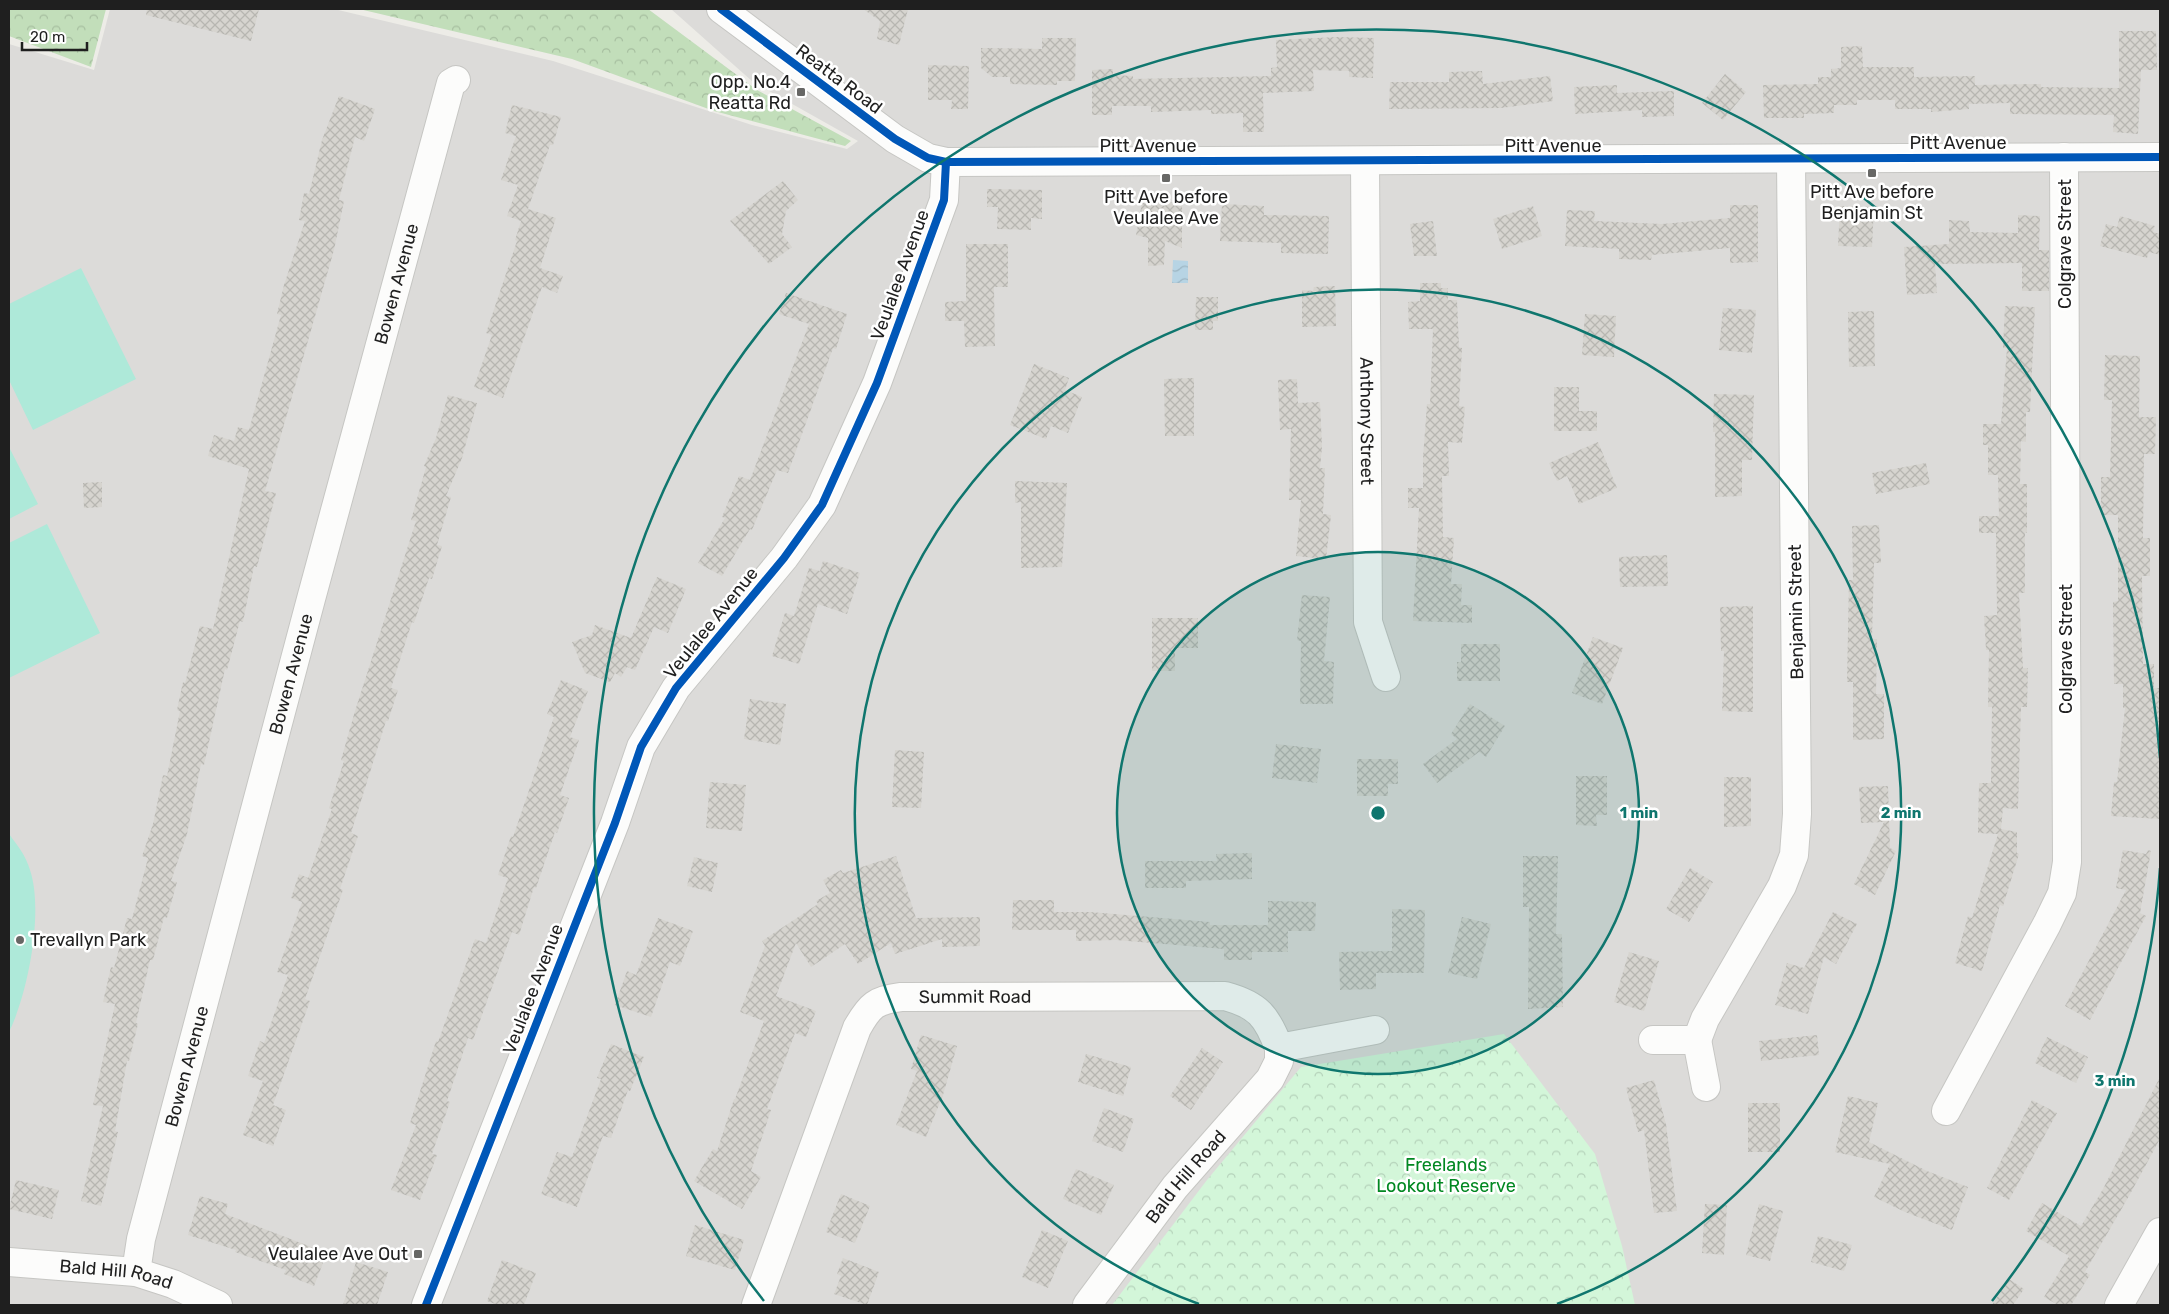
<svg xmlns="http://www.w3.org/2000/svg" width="2169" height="1314" viewBox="0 0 2169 1314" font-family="Rubik,sans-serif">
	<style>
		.residential { fill: #dcdbd9 }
		.forest { fill: url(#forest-crowns) }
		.park { fill: url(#park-crowns) }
		.pitch { fill: #aee9d9 }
		.water { fill: url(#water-waves) }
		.building { fill: url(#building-cross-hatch) }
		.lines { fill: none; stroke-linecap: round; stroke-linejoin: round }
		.minor-casing { stroke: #c6c6c3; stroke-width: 30 }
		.minor { stroke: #fcfcfb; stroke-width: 28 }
		.cycleway-casing { stroke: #fff; stroke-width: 11 }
		.cycleway { stroke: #0057b8; stroke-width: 8 }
		.ring { fill: none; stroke: #0f766e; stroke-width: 2.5 }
		.poi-dot { fill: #676765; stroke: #fff; stroke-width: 2 }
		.labels { text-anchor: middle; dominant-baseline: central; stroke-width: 5; stroke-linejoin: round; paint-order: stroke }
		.street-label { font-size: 18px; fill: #1f1f1f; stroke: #fff }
		.poi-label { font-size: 18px; fill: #1f1f1f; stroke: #fff; text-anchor: end }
		.park-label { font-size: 18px; fill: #028822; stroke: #fff }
		.centre { fill: #0f766e; stroke: #fff; stroke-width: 2.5 }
		.ring-label { font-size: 15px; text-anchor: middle; font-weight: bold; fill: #0f766e; stroke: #fff; stroke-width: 5; stroke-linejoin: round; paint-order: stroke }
	</style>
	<defs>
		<pattern id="forest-crowns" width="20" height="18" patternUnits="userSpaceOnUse" patternTransform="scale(1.25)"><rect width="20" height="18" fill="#c2deba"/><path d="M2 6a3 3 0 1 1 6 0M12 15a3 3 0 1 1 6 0" fill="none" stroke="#a6be9f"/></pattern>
		<pattern id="park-crowns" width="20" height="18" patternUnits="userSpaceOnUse" patternTransform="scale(1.25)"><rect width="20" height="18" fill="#d3f6d9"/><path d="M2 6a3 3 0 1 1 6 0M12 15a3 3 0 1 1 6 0" fill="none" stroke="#b5d2ba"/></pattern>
		<pattern id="water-waves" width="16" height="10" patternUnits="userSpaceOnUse" patternTransform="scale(1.25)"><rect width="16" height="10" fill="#b7d4e4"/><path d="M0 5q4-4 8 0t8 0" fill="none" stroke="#9db6c3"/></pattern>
		<pattern id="building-cross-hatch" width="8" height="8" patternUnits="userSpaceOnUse" patternTransform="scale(1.25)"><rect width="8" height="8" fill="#d6d4cf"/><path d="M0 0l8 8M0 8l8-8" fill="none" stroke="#b7b6b1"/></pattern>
	</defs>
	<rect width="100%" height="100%" fill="#edece7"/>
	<!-- residential -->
	<polygon class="residential" points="110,9 334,9 553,61 752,125 847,149 858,141 753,82 671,9 2160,9 2160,1305 9,1305 9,44 94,70"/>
	<!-- forest -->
	<g class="forest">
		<polygon points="9,9 106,9 91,67 9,36"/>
		<polygon points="359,9 648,9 757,90 851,141 845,146 714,111 572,59"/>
	</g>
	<!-- park -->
	<polygon class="park" points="1504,1034 1595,1154 1622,1246 1635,1305 1112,1305 1207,1180 1301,1067"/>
	<!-- pitch -->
	<g class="pitch">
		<polygon points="81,268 136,379 33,430 9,380 9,304"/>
		<polygon points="9,447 38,504 9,519"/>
		<polygon points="47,524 100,633 9,678 9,543"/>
		<path d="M9,834c9,12 17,22 21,36 14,41 -2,124 -21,162z"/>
	</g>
	<!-- water -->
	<polygon class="water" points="1173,260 1188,261 1188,283 1172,283"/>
	<!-- building -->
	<g class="building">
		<polygon points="147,9 259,9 251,41 146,15"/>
		<polygon points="863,9 908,9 899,45 877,39 880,21"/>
		<polygon points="2119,31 2156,31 2157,70 2141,70 2138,134 2113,132 2114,115 2010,114 2010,103 1969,104 1969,109 1931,112 1931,109 1895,109 1895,100 1857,100 1857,105 1834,105 1834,113 1804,114 1804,118 1764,118 1763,85 1818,84 1818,77 1831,77 1831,69 1841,68 1841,47 1862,46 1863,67 1914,67 1914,77 1975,76 1975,85 2041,84 2041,87 2119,88"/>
		<polygon points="1337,37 1374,38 1373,78 1349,77 1349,71 1313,70 1314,91 1263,93 1264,132 1243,132 1243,113 1211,114 1211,110 1151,112 1151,106 1112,106 1112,115 1092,115 1092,70 1113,69 1113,75 1133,76 1133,79 1271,76 1271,68 1277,67 1276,40"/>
		<polygon points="1042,38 1076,38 1075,81 1057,81 1057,85 1010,84 1010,77 992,77 981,68 981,48 1042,49"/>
		<polygon points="928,65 969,66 968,109 951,109 952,100 928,100"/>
		<polygon points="1482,71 1483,84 1550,76 1553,101 1501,108 1389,109 1390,82 1449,82 1449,72"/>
		<polygon points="1725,74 1746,92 1723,120 1702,103"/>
		<polygon points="1617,85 1617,93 1674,91 1674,116 1642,117 1642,110 1575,114 1574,87"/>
		<polygon points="339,96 375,109 364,141 355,137 339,200 344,201 334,250 265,491 276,493 257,567 254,566 243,622 240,621 227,670 225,669 204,765 201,764 187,834 171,881 177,882 167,918 164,917 153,960 150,960 136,1023 138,1024 129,1061 127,1061 115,1131 118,1132 101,1206 81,1201 103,1106 93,1105 115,1004 103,1002 111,967 114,968 127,918 132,919 148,858 142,856 153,824 163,775 167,776 180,711 177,710 183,682 185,683 200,626 213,629 249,469 208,456 214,435 234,441 238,427 249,430 281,315 277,314 284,285 305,221 299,220 304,193 309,194 322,140"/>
		<polygon points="512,105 561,117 553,145 550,145 528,209 556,218 540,268 563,276 557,293 542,287 503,398 474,387 492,335 486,333 517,241 515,240 521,221 507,216 518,185 501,180 516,136 505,133"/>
		<polygon points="783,181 798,200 786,211 782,234 792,247 769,264 730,221"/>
		<polygon points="987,189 1042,190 1042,219 1031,218 1031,230 997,229 998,207 987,207"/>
		<polygon points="1182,202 1182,248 1165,241 1164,265 1148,266 1148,238 1136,235 1142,203"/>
		<polygon points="1222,204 1264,206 1264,215 1329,216 1328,254 1281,253 1281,243 1220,241"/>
		<polygon points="1730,205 1758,205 1758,262 1730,263 1730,248 1652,255 1651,260 1619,259 1619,249 1565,246 1567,210 1595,211 1594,221 1662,224 1730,218"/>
		<polygon points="1533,206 1542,236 1502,249 1493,219"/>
		<polygon points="1840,206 1874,207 1872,247 1838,246"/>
		<polygon points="2018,215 2040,216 2039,250 2049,250 2049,291 2022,291 2022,263 1935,264 1937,293 1907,295 1904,247 1949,244 1949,220 1969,221 1970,232 2018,233"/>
		<polygon points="2120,216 2155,226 2153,232 2160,234 2160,255 2149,252 2147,258 2100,246 2106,224 2117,227"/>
		<polygon points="1433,221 1437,256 1414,256 1410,224"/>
		<polygon points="966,244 1008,244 1008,287 994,287 995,346 965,347 964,321 945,321 945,302 966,301"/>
		<polygon points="1420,283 1441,283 1441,288 1448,288 1448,300 1457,300 1459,347 1462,348 1459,406 1465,407 1462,443 1448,442 1449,476 1442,476 1443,537 1454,538 1451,584 1462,584 1461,605 1472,605 1472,623 1413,621 1419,508 1408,508 1408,488 1423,488 1423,458 1427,404 1430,404 1433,329 1409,329 1408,302 1420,301"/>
		<polygon points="1335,286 1336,326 1302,327 1302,290 1313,291 1314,287"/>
		<polygon points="786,293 847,314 836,349 833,348 788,473 777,470 752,530 750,529 722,576 698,563 725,518 722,517 739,476 750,480 809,324 779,314"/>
		<polygon points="1196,297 1218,297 1218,321 1213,321 1213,330 1195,330"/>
		<polygon points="2005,306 2035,307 2030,412 2026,412 2026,442 2021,441 2020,484 2027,484 2027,533 2025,533 2025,593 2019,593 2023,668 2028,668 2027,707 2021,707 2018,809 2003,808 2001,829 2017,832 2017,853 2019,854 2003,906 2000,905 1982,971 1955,963 1968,916 1972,918 1998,834 1978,833 1979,783 1991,783 1992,707 1988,707 1989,650 1986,650 1984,616 1997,615 1996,533 1979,533 1979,516 1999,516 1998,475 1988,475 1988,445 1983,445 1983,424 2001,424 2007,348 2003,348"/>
		<polygon points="1723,308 1756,310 1752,353 1719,350"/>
		<polygon points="1874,311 1875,366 1849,367 1848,312"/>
		<polygon points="1585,314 1616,316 1614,357 1582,355"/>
		<polygon points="2105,355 2140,356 2139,417 2156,417 2155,454 2144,454 2143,538 2150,538 2150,576 2142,576 2143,664 2154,664 2154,688 2160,688 2160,819 2111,816 2114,782 2117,782 2125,708 2123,708 2123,684 2114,684 2113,602 2118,601 2118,515 2101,515 2101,477 2110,477 2112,400 2104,400"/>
		<polygon points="1034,364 1069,378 1065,390 1082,397 1068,433 1051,426 1046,439 1010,425"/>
		<polygon points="1194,378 1194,436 1165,436 1164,379"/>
		<polygon points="1297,379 1298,403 1320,402 1322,447 1320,468 1325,468 1323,514 1331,515 1326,559 1296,556 1301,500 1289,500 1291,429 1280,430 1278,380"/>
		<polygon points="1554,387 1579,387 1579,411 1597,411 1597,431 1554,431"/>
		<polygon points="1714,394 1754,395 1752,460 1742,460 1742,496 1715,497 1715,432 1713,432"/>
		<polygon points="448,395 477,403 462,458 446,496 451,497 437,545 442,546 432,579 429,578 414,623 412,622 391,688 398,690 388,721 386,721 351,833 358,836 340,889 343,890 305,999 310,1001 273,1105 286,1110 273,1146 243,1135 263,1081 248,1076 260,1041 264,1043 288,975 277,972 302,902 291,898 299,874 308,878 332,809 329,808 344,761 341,760 355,711 416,521 411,520 426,467 424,466 436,438"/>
		<polygon points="1598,442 1617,488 1579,504 1567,476 1557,481 1549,463"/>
		<polygon points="1926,463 1930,484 1876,494 1872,473"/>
		<polygon points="1015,481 1067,483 1062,567 1021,568 1021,502 1015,503"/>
		<polygon points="102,482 102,507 84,508 83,483"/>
		<polygon points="1879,525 1881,563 1874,563 1872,639 1877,639 1876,694 1884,694 1884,739 1853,740 1853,682 1847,682 1849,580 1853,580 1852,526"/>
		<polygon points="1667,555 1668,586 1620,587 1619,557"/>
		<polygon points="823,561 860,573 847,614 818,604 799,664 772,656 785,613 794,616 809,568 820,571"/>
		<polygon points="657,577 686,589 668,633 654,627 635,670 627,667 621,677 615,673 610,682 585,673 572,642 592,635 595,625 631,638"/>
		<polygon points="1302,595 1330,597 1324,661 1334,662 1333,704 1300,704 1301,641 1297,640"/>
		<polygon points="1753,606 1753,712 1722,711 1724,651 1721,651 1720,607"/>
		<polygon points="1152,618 1198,618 1198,648 1175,648 1175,671 1152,671"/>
		<polygon points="1593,637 1623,648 1602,704 1572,693"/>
		<polygon points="1461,644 1500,644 1500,681 1457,681 1457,662 1461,662"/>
		<polygon points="561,680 588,691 570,737 579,740 560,795 569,798 557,833 555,832 536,888 534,887 519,935 512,932 473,1040 468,1038 447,1101 450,1102 432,1154 437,1155 420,1200 391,1190 416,1125 410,1123 436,1041 438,1042 475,939 486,943 508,878 498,875 511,836 513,837 554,717 547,714"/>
		<polygon points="750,699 786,704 780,745 744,739"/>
		<polygon points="1470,704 1505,726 1486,757 1479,752 1437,783 1423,764 1457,739 1451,734"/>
		<polygon points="1276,744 1321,749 1317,783 1272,778"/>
		<polygon points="895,750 924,752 921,808 892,807"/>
		<polygon points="1357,759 1398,759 1398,784 1388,784 1388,796 1357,796"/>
		<polygon points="1576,776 1607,776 1607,815 1596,815 1597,826 1576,825"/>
		<polygon points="1724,777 1751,777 1751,826 1724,827"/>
		<polygon points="710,782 746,785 742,831 706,828"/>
		<polygon points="1888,786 1890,848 1896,851 1875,895 1854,884 1884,822 1861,823 1859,787"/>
		<polygon points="2123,850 2146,854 2148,850 2151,851 2140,913 2146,916 2090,1020 2065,1006 2126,890 2116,888"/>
		<polygon points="1252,853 1252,879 1186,881 1186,888 1145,888 1145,861 1217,861 1216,854"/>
		<polygon points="896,856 916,918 980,917 980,946 942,947 942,939 895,954 891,943 858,964 845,944 811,967 796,943 776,996 816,1011 806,1037 795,1033 767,1109 771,1110 751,1171 761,1177 742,1209 694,1181 713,1149 717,1151 734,1099 735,1099 764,1021 740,1012 765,946 762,941 818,904 816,901 830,893 823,880 841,870 843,873"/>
		<polygon points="1523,856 1558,856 1556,934 1562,934 1563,1007 1528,1009 1529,907 1523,907"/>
		<polygon points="694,857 718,863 712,892 687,886"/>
		<polygon points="1690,868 1713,882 1689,922 1666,909"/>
		<polygon points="1013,900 1054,900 1054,912 1090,912 1210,922 1210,925 1268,925 1268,901 1316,902 1315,931 1288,931 1288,952 1252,952 1252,960 1224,960 1224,949 1116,940 1076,941 1076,930 1012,930"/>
		<polygon points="1392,909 1425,910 1424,973 1376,973 1376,989 1340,990 1339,952 1392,951"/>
		<polygon points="1833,912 1857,924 1836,964 1824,957 1808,1014 1775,1005 1787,963 1804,968"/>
		<polygon points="1462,917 1491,924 1477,979 1448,973"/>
		<polygon points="658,918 693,931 680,966 670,962 651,1017 615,1005 627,971 636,975"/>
		<polygon points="1629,952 1659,961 1644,1011 1614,1002"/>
		<polygon points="921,1035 957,1046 943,1095 926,1137 896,1125 917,1071 911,1069"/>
		<polygon points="1817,1035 1819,1055 1761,1061 1759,1041"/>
		<polygon points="2047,1037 2088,1057 2076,1083 2035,1063"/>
		<polygon points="611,1044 644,1057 630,1091 628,1090 611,1138 603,1136 577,1207 541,1194 557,1152 572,1157 601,1079 597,1078"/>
		<polygon points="1202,1048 1223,1062 1191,1110 1170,1096"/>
		<polygon points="1086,1054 1131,1067 1123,1096 1078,1082"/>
		<polygon points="2160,1077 2160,1139 2129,1196 2085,1272 2090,1275 2071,1305 2058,1305 2044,1297 2069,1256 2026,1231 2042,1203 2081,1226 2103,1189"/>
		<polygon points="1654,1080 1666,1124 1677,1211 1654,1213 1644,1130 1638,1132 1626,1088"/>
		<polygon points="1848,1096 1878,1103 1869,1142 1927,1171 1968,1187 1952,1230 1905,1212 1874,1197 1890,1164 1835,1152"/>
		<polygon points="2032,1100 2057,1113 2009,1200 1987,1188"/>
		<rect x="1748" y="1103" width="32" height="49"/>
		<polygon points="1104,1108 1134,1119 1123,1152 1092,1141"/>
		<polygon points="1076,1169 1114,1185 1101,1215 1063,1199"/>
		<polygon points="16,1180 59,1190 52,1219 9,1209"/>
		<polygon points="841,1194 870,1206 855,1243 826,1232"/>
		<polygon points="200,1196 228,1204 225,1214 327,1253 314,1286 284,1274 286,1270 235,1252 236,1250 188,1235"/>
		<polygon points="1705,1204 1727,1205 1724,1255 1702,1253"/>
		<polygon points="1759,1204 1783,1211 1770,1261 1746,1255"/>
		<polygon points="695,1225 744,1240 735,1270 686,1256"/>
		<polygon points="1042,1230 1068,1241 1048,1288 1022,1277"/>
		<polygon points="1818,1236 1852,1245 1844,1271 1811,1262"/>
		<polygon points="843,1258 879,1272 867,1305 834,1294 841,1276 837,1274"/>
		<polygon points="502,1260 536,1273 524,1305 498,1305 487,1301"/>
		<polygon points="356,1262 388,1272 377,1305 343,1305"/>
		<polygon points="2009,1279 2024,1289 2013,1305 1992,1305"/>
	</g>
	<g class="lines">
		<defs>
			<g id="minor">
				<polyline points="721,9 895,139 928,158 946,162 2160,157"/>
				<path id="s1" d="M1365,162l3,460 18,55"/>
				<polyline points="1653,1040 1697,1040 1705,1019 1782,886 1794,855 1797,814 1791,160"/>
				<polyline points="1697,1040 1706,1087"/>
				<polyline points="1946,1111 2047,924 2062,893 2067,862 2064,157"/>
				<path id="s2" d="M9,1262l127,10 37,12 45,21"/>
				<path id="s3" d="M136,1272l5,-33 170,-640 140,-516 5,-3"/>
				<polyline points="426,1305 615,823 641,747 676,688 784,558 822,505 877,383 944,200 946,162"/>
				<path id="s4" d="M756,1305l101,-277c13,-23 19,-28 44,-31l324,-1c33,9 42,20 54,52l96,-18"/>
				<path id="s5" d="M1087,1305l88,-118 95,-108 9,-18v-13"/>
				<polyline points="2119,1305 2160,1232"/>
			</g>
		</defs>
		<!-- minor casing -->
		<use href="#minor" class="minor-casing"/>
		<!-- minor -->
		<use href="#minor" class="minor"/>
		<defs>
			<g id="cycleway">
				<polyline points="721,9 895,139 928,158 946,162 2160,157"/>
				<polyline points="426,1305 615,823 641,747 676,688 784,558 822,505 877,383 944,200 946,162"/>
			</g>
		</defs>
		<!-- cycleway casing -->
		<use href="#cycleway" class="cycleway-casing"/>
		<!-- cycleway -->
		<use href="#cycleway" class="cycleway"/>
	</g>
	<!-- distance rings -->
	<circle cx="1378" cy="813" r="261" fill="#0f766e" fill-opacity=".12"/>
	<g class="ring">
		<circle cx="1378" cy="813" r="261"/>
		<path d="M1199 1304A523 523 0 1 1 1557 1304"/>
		<path d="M2160 868A784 784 0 0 1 1992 1301M764 1301A784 784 0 1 1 2160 758"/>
	</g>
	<!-- markers -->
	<g class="poi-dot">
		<rect x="796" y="87" width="10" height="10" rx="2.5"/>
		<rect x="1867" y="168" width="10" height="10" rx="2.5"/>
		<rect x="1161" y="173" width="10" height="10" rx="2.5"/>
		<circle cx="20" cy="940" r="5"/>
		<rect x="413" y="1249" width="10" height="10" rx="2.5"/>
	</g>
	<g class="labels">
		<!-- street labels -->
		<g class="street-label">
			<text transform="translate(839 79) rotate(37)">Reatta Road</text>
			<text x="1958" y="143">Pitt Avenue</text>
			<text x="1148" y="146">Pitt Avenue</text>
			<text x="1553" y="146">Pitt Avenue</text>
			<text transform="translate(2065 244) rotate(-90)">Colgrave Street</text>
			<text transform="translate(900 275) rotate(-70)">Veulalee Avenue</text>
			<text stroke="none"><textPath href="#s3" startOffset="1022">Bowen Avenue</textPath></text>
			<text stroke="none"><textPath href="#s1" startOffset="259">Anthony Street</textPath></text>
			<text transform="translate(1796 612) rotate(-91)">Benjamin Street</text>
			<text transform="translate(711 623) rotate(-51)">Veulalee Avenue</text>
			<text transform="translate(2066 649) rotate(-90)">Colgrave Street</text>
			<text stroke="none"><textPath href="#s3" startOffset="618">Bowen Avenue</textPath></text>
			<text transform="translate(533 989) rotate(-69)">Veulalee Avenue</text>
			<text stroke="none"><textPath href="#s4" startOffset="426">Summit Road</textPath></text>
			<text stroke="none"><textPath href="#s3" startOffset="212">Bowen Avenue</textPath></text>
			<text stroke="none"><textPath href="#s5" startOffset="162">Bald Hill Road</textPath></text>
			<text stroke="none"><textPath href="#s2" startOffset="108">Bald Hill Road</textPath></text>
		</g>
		<!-- poi labels -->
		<g class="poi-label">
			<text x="791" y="82">Opp. No.4<tspan x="791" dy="21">Reatta Rd</tspan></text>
			<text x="1872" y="192" text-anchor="middle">Pitt Ave before<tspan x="1872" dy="21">Benjamin St</tspan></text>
			<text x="1166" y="197" text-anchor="middle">Pitt Ave before<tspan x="1166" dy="21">Veulalee Ave</tspan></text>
			<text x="30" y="940" text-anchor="start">Trevallyn Park</text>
			<text x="408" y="1254">Veulalee Ave Out</text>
		</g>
		<!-- park labels -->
		<g class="park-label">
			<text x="1446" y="1165">Freelands<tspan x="1446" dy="21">Lookout Reserve</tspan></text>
		</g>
	</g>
	<circle cx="1378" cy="813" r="8" class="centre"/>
	<g class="ring-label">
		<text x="1639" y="818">1 min</text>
		<text x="1901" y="818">2 min</text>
		<text x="2115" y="1086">3 min</text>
	</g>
	<!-- border -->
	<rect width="2169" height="1314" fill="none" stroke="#1f1f1f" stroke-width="20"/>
	<!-- scale -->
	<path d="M22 42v8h65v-8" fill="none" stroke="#1f1f1f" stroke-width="2.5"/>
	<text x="30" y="42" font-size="15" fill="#1f1f1f" stroke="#ffffff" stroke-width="4" paint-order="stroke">20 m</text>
</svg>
